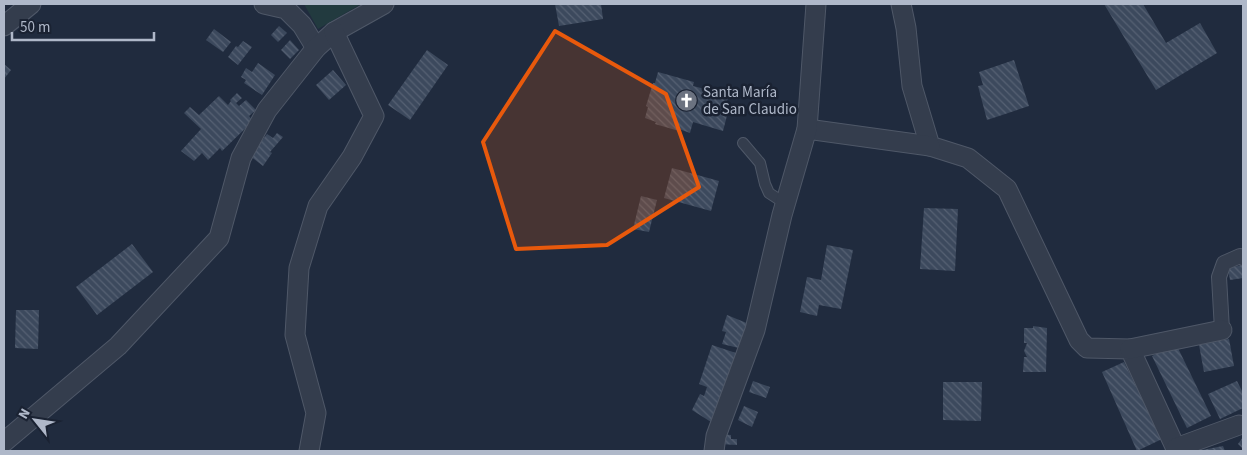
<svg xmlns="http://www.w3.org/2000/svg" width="1247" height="455" viewBox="0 0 1247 455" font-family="'Source Sans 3',sans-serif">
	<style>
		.garden { fill: #223a3f }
		.building { fill: url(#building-back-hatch) }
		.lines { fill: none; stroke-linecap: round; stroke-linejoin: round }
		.service-casing { stroke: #4f5868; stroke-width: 12 }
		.pedestrian-casing { stroke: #4f5868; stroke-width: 16 }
		.minor-casing { stroke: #4f5868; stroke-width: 21 }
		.service { stroke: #343d4d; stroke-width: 10 }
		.pedestrian { stroke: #343d4d; stroke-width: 14 }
		.minor { stroke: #343d4d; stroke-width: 19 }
		.marked { fill: #e8590c; fill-opacity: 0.2; stroke: #e8590c; stroke-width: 4; stroke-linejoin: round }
		.labels { text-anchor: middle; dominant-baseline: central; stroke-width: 5; stroke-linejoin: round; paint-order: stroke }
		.poi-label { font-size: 15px; fill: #afb8c9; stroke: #1a2232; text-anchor: start }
	</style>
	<defs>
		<pattern id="building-back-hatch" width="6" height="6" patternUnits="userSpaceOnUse" patternTransform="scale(1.25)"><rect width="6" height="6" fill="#3c495d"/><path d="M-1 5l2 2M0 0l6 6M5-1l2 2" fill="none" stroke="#566173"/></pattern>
	</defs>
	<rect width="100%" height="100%" fill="#202b3e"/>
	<!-- garden -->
	<polygon class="garden" points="304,4 361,4 318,29"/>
	<!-- building -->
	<g class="building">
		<polygon points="555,4 601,4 603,19 559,26"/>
		<polygon points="1104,4 1143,4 1166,43 1200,23 1217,53 1156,90"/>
		<polygon points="279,26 287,33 278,42 271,35"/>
		<polygon points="214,29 231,42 223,52 206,40"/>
		<polygon points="290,40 299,50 290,59 281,50"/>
		<polygon points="243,41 252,47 238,65 228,57 236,46 238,47"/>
		<polygon points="427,50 448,65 410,120 388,105"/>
		<polygon points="1014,60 1029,106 987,120 978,86 983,85 979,72"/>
		<polygon points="258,63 275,75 262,95 244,83 246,80 241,77 246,68 252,72"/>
		<polygon points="4,64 11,70 4,79"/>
		<polygon points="333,70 346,85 329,100 316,85"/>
		<polygon points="658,72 694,82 693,86 729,95 725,107 729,108 723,131 693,122 690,133 679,129 679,131 655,124 656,122 645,118 648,107 646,106 653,83 655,83"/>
		<polygon points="237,93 242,98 236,103 239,106 246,100 256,110 249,116 253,121 222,151 220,148 208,160 202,153 194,161 181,151 201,129 184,113 190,107 199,115 219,96 228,105 231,101 230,100"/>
		<polygon points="277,133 283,137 270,152 272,153 263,166 250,156 267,134 273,138"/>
		<polygon points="672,168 719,181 711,211 664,198"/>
		<polygon points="641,196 657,200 649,232 633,229"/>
		<polygon points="924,208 958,209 955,271 920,269"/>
		<polygon points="132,244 153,272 97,315 76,287"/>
		<polygon points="827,245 853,250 841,309 819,305 817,316 800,312 807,277 821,280"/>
		<polygon points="1243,265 1243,278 1230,280 1228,268"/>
		<polygon points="16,310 39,310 38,349 15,348"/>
		<polygon points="727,315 749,324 743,349 722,344 726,332 722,331"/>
		<polygon points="1033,326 1047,328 1046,372 1023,372 1024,357 1027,357 1024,351 1027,343 1024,343 1024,328 1033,328"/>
		<polygon points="1229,339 1234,366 1204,372 1199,345"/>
		<polygon points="1176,344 1211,416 1187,428 1152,356"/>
		<polygon points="712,345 739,354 711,422 692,410 700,394 704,396 707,387 699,384"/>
		<polygon points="1124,362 1162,439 1137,451 1102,372"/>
		<polygon points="753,381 770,387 766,398 749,392"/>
		<polygon points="1237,381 1243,393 1243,408 1220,419 1208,394"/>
		<polygon points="943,382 982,382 981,421 943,420"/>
		<polygon points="744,406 758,412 752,427 738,420"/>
		<polygon points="720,434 731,435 731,439 737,439 737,445 719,444"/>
		<polygon points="1243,437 1243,449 1238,444"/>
		<polygon points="1223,446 1225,451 1202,451 1202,450"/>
	</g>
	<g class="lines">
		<defs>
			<polyline id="service" points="743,143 760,163 765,184 769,193 786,204"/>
			<polyline id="pedestrian" points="1222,330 1219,277 1224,263 1240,256 1243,258"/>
			<g id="minor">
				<polyline points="264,4 286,9 302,25 316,48"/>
				<polyline points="901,4 906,28 912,86 930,146 968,158 1007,189 1079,340 1087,348 1130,349 1177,451"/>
				<polyline points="4,26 31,4"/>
				<polyline points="807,129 930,146"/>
				<polyline points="1130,349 1222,330"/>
				<polyline points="4,442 118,346 219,238 241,158 267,110 316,48 334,32 384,4"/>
				<polyline points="1176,448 1239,425"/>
				<polyline points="309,451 316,413 295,335 299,268 318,206 352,157 374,116 334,32"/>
				<polyline points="714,451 716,436 755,330 782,215 807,129 816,4"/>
			</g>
		</defs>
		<!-- service casing -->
		<use href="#service" class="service-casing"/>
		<!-- pedestrian casing -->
		<use href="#pedestrian" class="pedestrian-casing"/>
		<!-- minor casing -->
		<use href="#minor" class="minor-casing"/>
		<!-- service -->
		<use href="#service" class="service"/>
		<!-- pedestrian -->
		<use href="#pedestrian" class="pedestrian"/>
		<!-- minor -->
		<use href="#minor" class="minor"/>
	</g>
	<!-- marked area -->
	<path class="marked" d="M555,31l111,63 33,93 -92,58 -91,4 -33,-107z"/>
	<!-- icons -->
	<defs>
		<symbol id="church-disc" viewBox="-11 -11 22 22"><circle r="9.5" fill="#6b7280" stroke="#1a2232"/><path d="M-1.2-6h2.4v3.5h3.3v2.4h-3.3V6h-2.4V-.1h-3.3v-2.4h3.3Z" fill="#fff"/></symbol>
	</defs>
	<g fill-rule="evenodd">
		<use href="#church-disc" x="674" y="88" width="25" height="25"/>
	</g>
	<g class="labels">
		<!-- poi labels -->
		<g class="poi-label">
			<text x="703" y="92">Santa María<tspan x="703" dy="17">de San Claudio</tspan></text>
		</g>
	</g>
	<!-- border -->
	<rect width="1247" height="455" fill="none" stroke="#afb8c9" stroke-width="10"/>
	<!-- north arrow -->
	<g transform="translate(35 420) rotate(300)" stroke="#1a2232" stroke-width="4" paint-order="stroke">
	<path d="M0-4L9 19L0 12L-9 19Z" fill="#afb8c9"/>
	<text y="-8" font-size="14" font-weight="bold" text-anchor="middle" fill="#afb8c9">N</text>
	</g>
	<!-- scale -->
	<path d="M12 32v8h142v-8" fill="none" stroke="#afb8c9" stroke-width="2.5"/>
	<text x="20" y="32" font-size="15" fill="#afb8c9" stroke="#1a2232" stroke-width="4" paint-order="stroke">50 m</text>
</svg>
